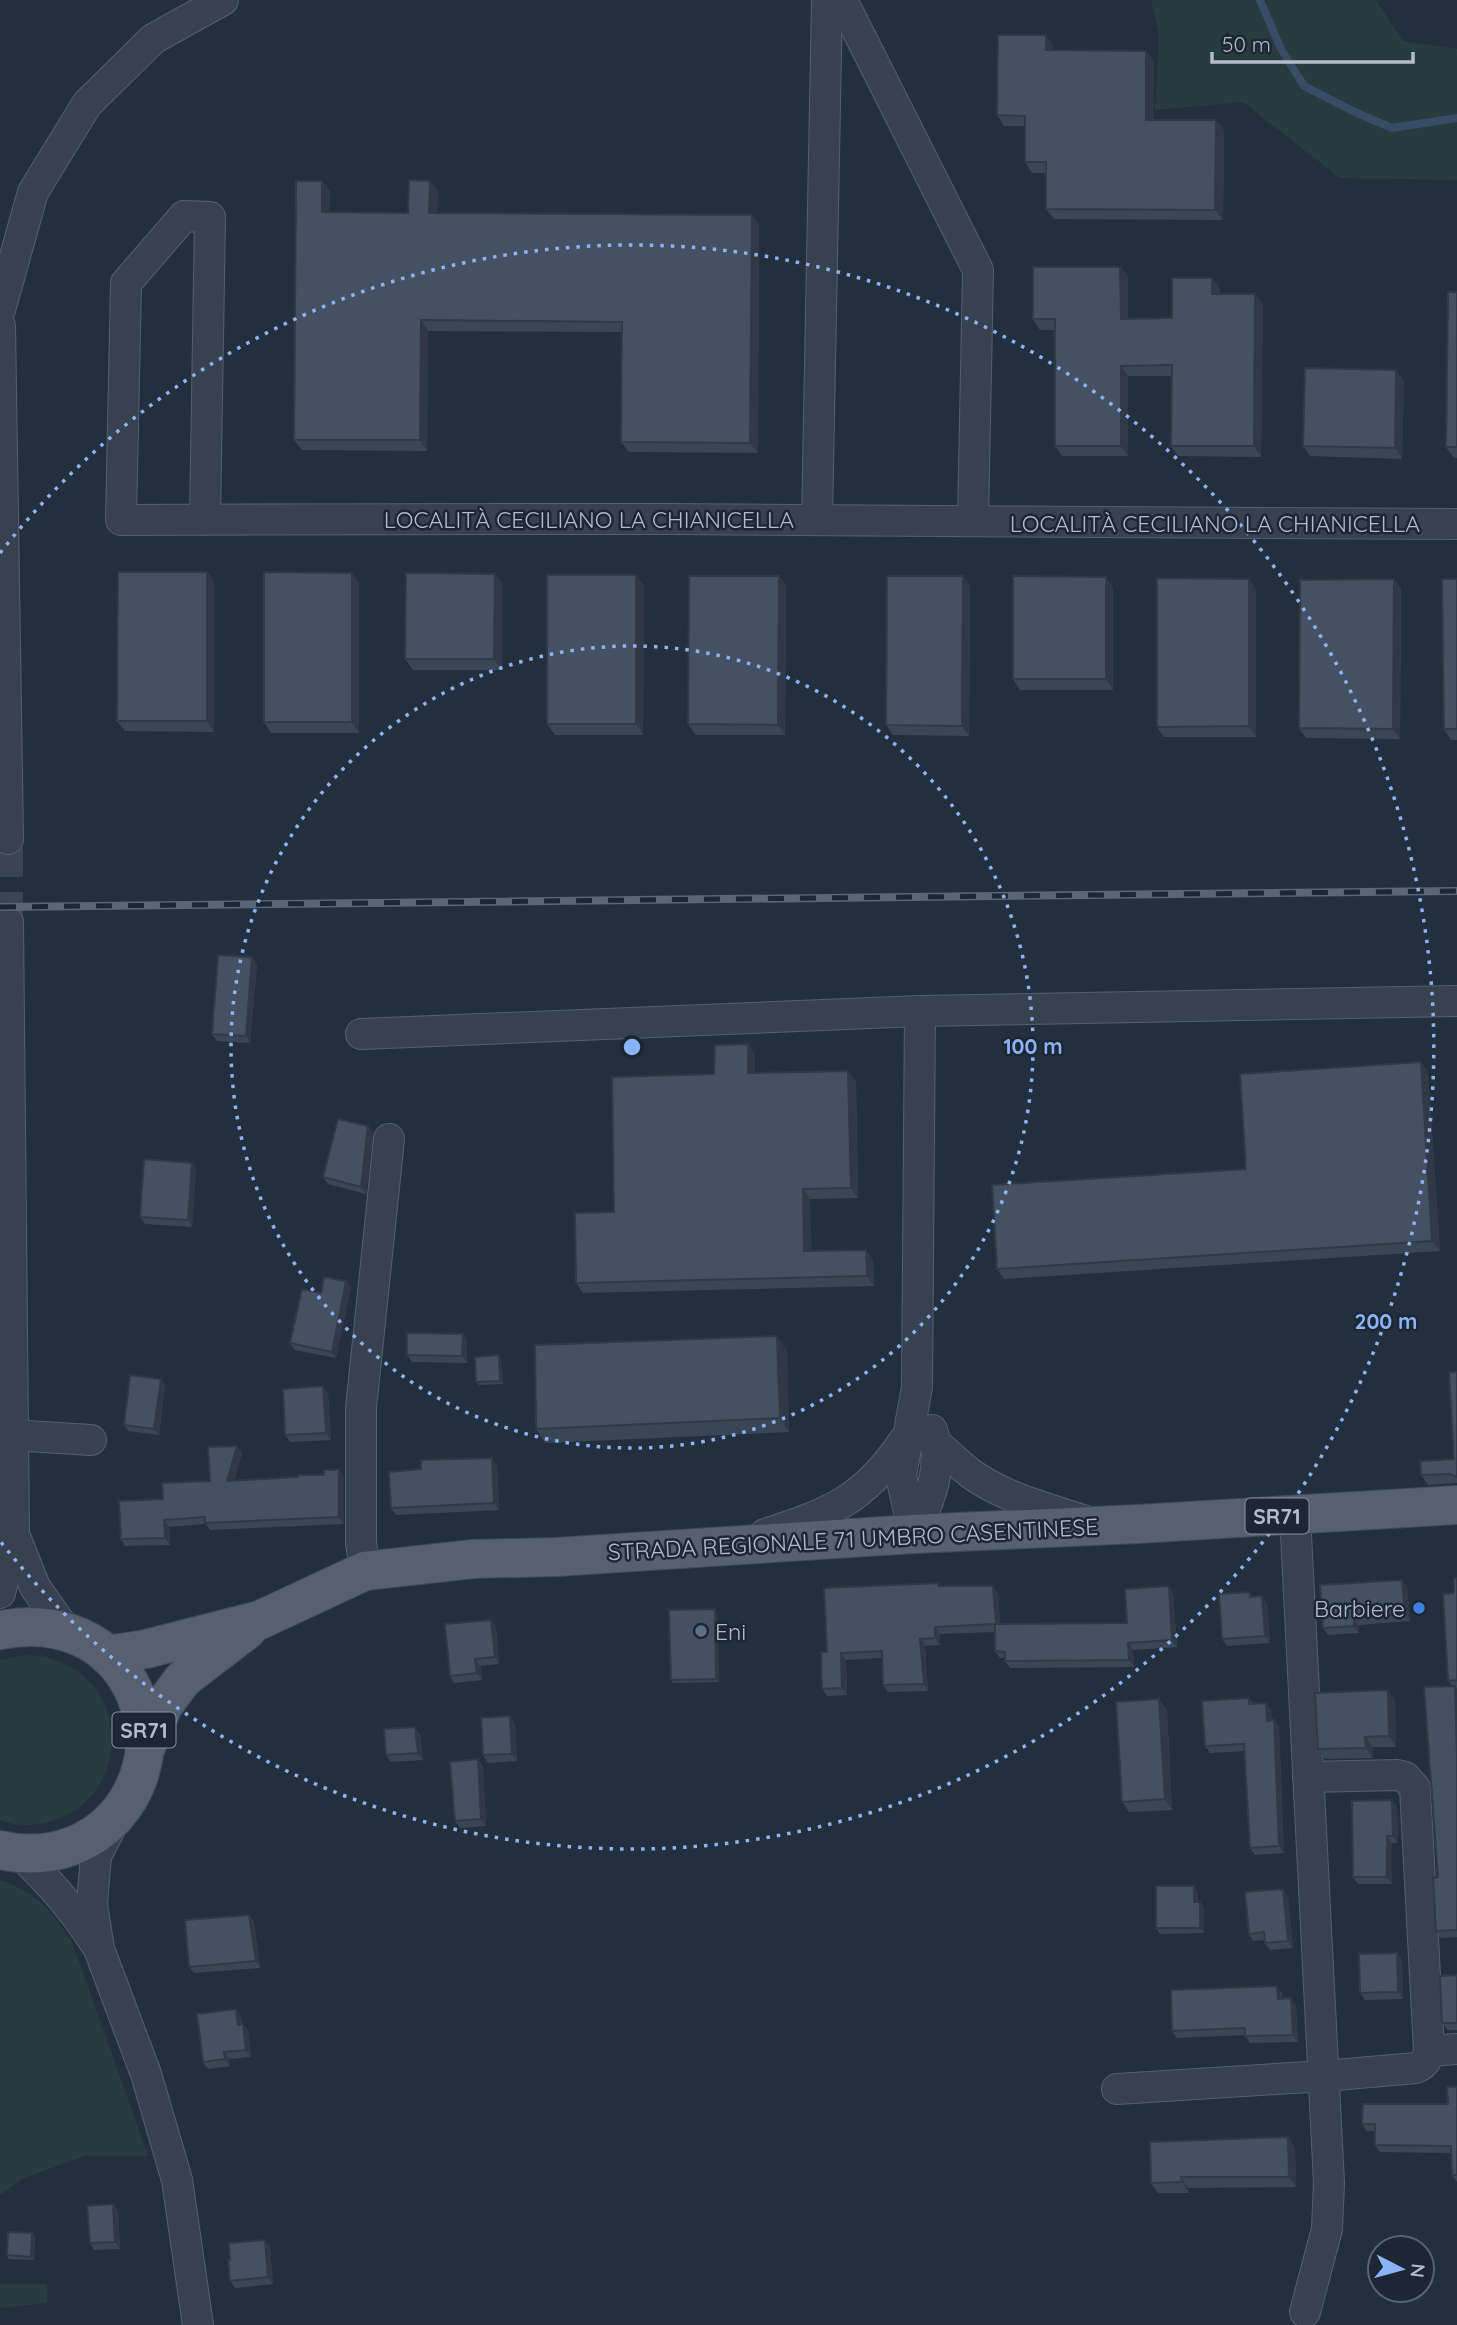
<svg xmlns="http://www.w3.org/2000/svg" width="1457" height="2325" viewBox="0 0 1457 2325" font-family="Quicksand,sans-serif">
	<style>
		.green { fill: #263c3f }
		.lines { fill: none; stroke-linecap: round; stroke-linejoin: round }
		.stream { stroke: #394c67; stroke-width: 8 }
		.minor-tunnel { stroke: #3a4453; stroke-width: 30; stroke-dasharray: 30 15; stroke-linecap: butt }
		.minor-casing { stroke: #565f6c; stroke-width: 32 }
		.major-casing { stroke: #414a57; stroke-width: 40 }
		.minor { stroke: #38414e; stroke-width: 30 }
		.major { stroke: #56606e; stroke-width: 38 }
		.rail-casing { stroke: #5a6575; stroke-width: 8 }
		.rail { stroke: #1d2633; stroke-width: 5; stroke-dasharray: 16; stroke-linecap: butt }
		.wall { fill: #3b4654 }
		.shaded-wall { fill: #303945 }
		.building { fill: #455162; stroke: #303945; stroke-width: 2 }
		.ring { fill: none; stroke: #8ab4f8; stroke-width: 3.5; stroke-dasharray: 3.5 7 }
		.shop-dot { fill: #3f7fe0; stroke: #1d2633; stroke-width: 2.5 }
		.service-dot { fill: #5c6f8a; stroke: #1d2633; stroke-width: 2.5 }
		.labels { text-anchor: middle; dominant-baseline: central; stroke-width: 5; stroke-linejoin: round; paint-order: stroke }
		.shield { fill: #1d2633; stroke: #878f9c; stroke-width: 2 }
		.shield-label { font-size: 21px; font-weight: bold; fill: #b4bcc9 }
		.street-label { font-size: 23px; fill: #b4bcc9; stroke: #1d2633 }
		.poi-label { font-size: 23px; fill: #b4bcc9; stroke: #1d2633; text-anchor: end }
		.centre { fill: #8ab4f8; stroke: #1d2633; stroke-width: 3.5 }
		.ring-label { font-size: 21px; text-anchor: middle; font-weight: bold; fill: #8ab4f8; stroke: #1d2633; stroke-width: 5; stroke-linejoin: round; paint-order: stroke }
	</style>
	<rect width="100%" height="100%" fill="#242f3e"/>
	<!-- green -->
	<g class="green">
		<polygon points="1151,0 1376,0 1403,41 1457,49 1457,180 1340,178 1243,102 1155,110 1159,33"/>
		<path d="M25,1655c8,1 18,1 27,4 80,24 79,136 1,162 -17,5 -36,6 -53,-1v-160z"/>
		<path d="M0,1880c36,12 52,31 72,62l76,214h-63l-61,22 -24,17z"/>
		<polygon points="0,2284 47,2284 47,2303 0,2308"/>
	</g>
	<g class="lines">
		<!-- stream -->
		<polyline class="stream" points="1260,0 1281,49 1304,86 1357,113 1392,128 1457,118"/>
		<!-- minor-tunnel -->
		<polyline class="minor-tunnel" points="8,922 8,839"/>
		<defs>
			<g id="minor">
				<polyline points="842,0 978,270 973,521"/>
				<polyline points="0,310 33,192 87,104 153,39 223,0"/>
				<polyline points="0,326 8,839"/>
				<path d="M205,520l5,-303 -26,-1 -58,67 -5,237c183,0 367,-2 550,-1 262,1 524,5 786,5"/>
				<polyline points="817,520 827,0"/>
				<polyline points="361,1034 920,1011"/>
				<polyline points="11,1435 91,1440"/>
				<path d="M937,1444c11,10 22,20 33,29 34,25 77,35 116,48"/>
				<polyline points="1295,1515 1329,2183 1327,2229 1305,2312"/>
				<polyline points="14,1534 35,1587 66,1631"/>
				<path d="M765,1534c65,-21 99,-34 138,-92"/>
				<polyline points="914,1534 901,1476 917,1387 920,1011 1457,1001"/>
				<path d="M914,1534c15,-32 31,-69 18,-104"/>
				<polyline points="365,1571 361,1543 361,1408 389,1139"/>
				<polyline points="0,1593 14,1534 8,922"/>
				<polyline points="114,1821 96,1856 92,1904 99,1949 146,2074 177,2180 198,2325"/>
				<path d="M20,1854c29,27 54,56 75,89"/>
				<polyline points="1429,2051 1457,2049"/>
				<path d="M1117,2089l207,-13 92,-8c9,-4 11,-8 13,-17l-14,-263 -10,-11 -8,-2 -89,2"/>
			</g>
			<g id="major">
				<path d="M0,1630c58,-11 112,9 136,66 6,16 11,35 9,52 -8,74 -73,119 -145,102"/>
				<polyline points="107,1655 146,1649 260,1620 365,1571 473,1559 556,1557 914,1534 1138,1524 1457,1505"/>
				<polyline points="146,1747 163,1706 183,1679 247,1630"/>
			</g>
		</defs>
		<!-- minor casing -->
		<use href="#minor" class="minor-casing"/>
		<!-- major casing -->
		<use href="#major" class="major-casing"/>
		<!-- minor -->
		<use href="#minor" class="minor"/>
		<!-- major -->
		<use href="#major" class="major"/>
		<defs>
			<polyline id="rail" points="0,907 1457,891"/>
		</defs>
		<!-- rail casing -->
		<use href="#rail" class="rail-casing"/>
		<!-- rail -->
		<use href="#rail" class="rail"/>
	</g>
	<!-- wall -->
	<g class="wall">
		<polygon points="1053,46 1053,50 1154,61 1153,120 1216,120 1224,131 1223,220 1054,219 1046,209 1046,173 1032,173 1025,162 1025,126 1004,126 997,115"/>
		<polygon points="430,181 438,191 437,213 752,215 759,225 758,453 629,452 621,442 622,332 428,331 427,451 302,450 294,440 330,191 329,212 408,213"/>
		<polygon points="1120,267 1128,277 1128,319 1172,318 1220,288 1219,294 1263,304 1261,457 1178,456 1171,446 1172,376 1128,376 1128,456 1062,456 1055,446 1055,330 1040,330 1033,319"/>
		<polygon points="1457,292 1457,458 1453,457 1446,447"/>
		<polygon points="1404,380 1402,459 1310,456 1303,446"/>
		<polygon points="207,572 214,582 214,732 125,731 117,721"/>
		<polygon points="495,574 502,584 502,670 413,670 405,659"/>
		<polygon points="779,576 786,586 785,735 696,735 688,724"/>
		<polygon points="963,576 970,587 969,736 893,735 886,725"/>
		<polygon points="1106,577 1113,588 1113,690 1020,690 1013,679"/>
		<polygon points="1394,579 1401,589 1400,739 1306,738 1299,728"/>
		<polygon points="1457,579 1457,740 1451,740 1444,729"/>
		<polygon points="359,583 359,733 271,733 264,722"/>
		<polygon points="644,586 643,735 555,735 547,724"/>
		<polygon points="1256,589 1256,737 1164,737 1157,727"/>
		<polygon points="252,957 257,964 250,1043 217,1041 212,1034"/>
		<polygon points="755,1054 755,1073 848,1071 856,1081 858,1198 810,1199 811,1251 873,1260 874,1286 583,1293 576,1283 614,1212 714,1074"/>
		<polygon points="1421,1062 1428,1073 1440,1251 1004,1279 997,1269 1246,1169"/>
		<polygon points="373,1133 366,1194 328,1184 323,1177"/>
		<polygon points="192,1163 196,1169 192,1227 145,1224 140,1217"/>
		<polygon points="351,1287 336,1358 295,1350 290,1343 321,1293"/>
		<polygon points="463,1334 467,1341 467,1363 412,1362 407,1355"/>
		<polygon points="787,1350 789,1432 545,1443 536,1429"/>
		<polygon points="501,1359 503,1384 479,1385 476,1382"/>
		<polygon points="1457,1372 1457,1483 1428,1485 1421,1475 1454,1459"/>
		<polygon points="165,1385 159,1435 128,1431 124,1425"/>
		<polygon points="328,1393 331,1440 290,1442 285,1435"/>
		<polygon points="237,1446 242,1453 234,1481 344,1477 344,1524 210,1530 206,1524 169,1527 170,1545 125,1546 121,1539 163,1499 210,1481"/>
		<polygon points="497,1465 499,1510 396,1515 391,1508"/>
		<polygon points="1457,1578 1457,1937 1441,1938 1436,1931 1452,1686 1448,1681 1454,1593"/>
		<polygon points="1402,1580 1407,1587 1410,1621 1359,1625 1359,1633 1328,1635 1323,1628"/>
		<polygon points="940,1586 998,1593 1000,1624 1127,1623 1169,1586 1173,1593 1177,1647 1133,1650 1134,1667 1010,1668 1005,1661 1005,1658 1000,1658 995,1651 995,1632 940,1634 940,1645 925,1646 928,1691 888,1692 883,1685 882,1658 846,1660 847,1695 827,1696 822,1689 827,1652"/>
		<polygon points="1249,1592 1252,1596 1267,1603 1270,1643 1227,1646 1222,1639"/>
		<polygon points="717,1612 719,1682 673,1683 671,1680"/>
		<polygon points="491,1620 496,1627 499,1664 480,1666 482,1680 454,1683 450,1676"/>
		<polygon points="1388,1690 1395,1701 1396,1747 1373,1747 1373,1758 1325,1759 1318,1749"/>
		<polygon points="1249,1698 1253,1704 1271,1710 1272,1721 1274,1720 1279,1727 1284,1853 1255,1855 1250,1848 1244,1751 1210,1753 1205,1746"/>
		<polygon points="1167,1710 1172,1810 1129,1812 1122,1802"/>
		<polygon points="515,1723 517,1761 488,1763 483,1755"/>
		<polygon points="420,1734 423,1760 391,1762 386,1755"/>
		<polygon points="478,1759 483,1767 486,1826 460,1828 455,1821"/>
		<polygon points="1392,1800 1397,1807 1398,1843 1392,1843 1392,1884 1358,1884 1353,1877"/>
		<polygon points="1194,1886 1198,1892 1198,1902 1200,1902 1204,1908 1204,1933 1160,1934 1156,1928"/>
		<polygon points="1288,1896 1293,1948 1270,1950 1265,1943 1265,1940 1253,1941 1249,1934"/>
		<polygon points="249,1915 254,1922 260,1968 194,1973 189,1967"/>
		<polygon points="1402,1960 1403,1999 1365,2000 1360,1993"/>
		<polygon points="1457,1975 1457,2030 1447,2030 1442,2023"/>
		<polygon points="1282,1993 1282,1998 1296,2005 1298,2042 1250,2043 1245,2035 1177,2038 1172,2031"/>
		<polygon points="236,2009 241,2016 242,2024 243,2024 248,2031 251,2057 229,2059 230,2066 208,2069 203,2062"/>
		<polygon points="1457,2087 1457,2182 1452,2175 1451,2153 1380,2152 1375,2145 1375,2131 1367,2131 1362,2124 1448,2104"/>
		<polygon points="1295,2147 1296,2187 1188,2188 1189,2193 1158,2193 1151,2183"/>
		<polygon points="113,2204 118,2211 120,2249 94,2250 90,2243"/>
		<polygon points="35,2237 34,2260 9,2259 7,2255"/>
		<polygon points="270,2247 273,2284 235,2288 230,2281 230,2260"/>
	</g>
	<!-- shaded-wall -->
	<g class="shaded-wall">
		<polygon points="1046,35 1053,46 1053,61 1046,50"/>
		<polygon points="1146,51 1154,61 1153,130 1146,120"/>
		<polygon points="1216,120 1224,131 1223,220 1215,210"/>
		<polygon points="322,181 330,191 329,223 322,212"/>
		<polygon points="430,181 438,191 436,223 429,213"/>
		<polygon points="752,215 759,225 758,453 750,443"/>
		<polygon points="1120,267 1128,277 1128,329 1121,319"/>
		<polygon points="1212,278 1220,288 1219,304 1212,294"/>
		<polygon points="1255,294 1263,304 1261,457 1254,446"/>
		<polygon points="421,320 428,331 427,451 420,440"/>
		<polygon points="1121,366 1128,376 1128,456 1121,446"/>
		<polygon points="1396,370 1404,380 1402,459 1395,448"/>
		<polygon points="207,572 214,582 214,732 207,721"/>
		<polygon points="352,573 359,583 359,733 352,722"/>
		<polygon points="495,574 502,584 502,670 494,659"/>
		<polygon points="636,575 644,586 643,735 636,724"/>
		<polygon points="779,576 786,586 785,735 778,725"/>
		<polygon points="963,576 970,587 969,736 962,726"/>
		<polygon points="1106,577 1113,588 1113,690 1106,679"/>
		<polygon points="1249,579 1256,589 1256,737 1249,726"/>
		<polygon points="1394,579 1401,589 1400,739 1393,729"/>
		<polygon points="252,957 257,964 250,1043 246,1036"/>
		<polygon points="748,1044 755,1054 755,1083 748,1073"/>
		<polygon points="1421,1062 1428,1073 1440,1251 1432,1241"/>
		<polygon points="848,1071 856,1081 858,1198 851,1188"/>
		<polygon points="368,1126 373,1133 366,1194 361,1187"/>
		<polygon points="192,1163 196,1169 192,1227 188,1220"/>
		<polygon points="803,1189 810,1199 812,1261 804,1251"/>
		<polygon points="866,1250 873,1260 874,1286 867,1276"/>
		<polygon points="346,1281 351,1287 336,1358 332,1352"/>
		<polygon points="463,1334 467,1341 467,1363 462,1356"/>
		<polygon points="777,1336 787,1350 789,1432 780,1418"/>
		<polygon points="499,1355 501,1359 503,1384 500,1381"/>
		<polygon points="161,1379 165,1385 159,1435 154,1429"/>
		<polygon points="323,1386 328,1393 331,1440 326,1433"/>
		<polygon points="237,1446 242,1453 232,1488 227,1481"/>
		<polygon points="492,1458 497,1465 499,1510 494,1503"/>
		<polygon points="339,1470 344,1477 344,1524 339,1517"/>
		<polygon points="164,1520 169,1527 170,1545 165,1538"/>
		<polygon points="1402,1580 1407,1587 1410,1621 1405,1614"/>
		<polygon points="993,1586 998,1593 1000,1631 996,1624"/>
		<polygon points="1169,1586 1173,1593 1177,1647 1172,1640"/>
		<polygon points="1262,1596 1267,1603 1270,1643 1265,1636"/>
		<polygon points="715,1609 717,1612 719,1682 716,1679"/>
		<polygon points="1354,1618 1359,1625 1359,1633 1354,1626"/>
		<polygon points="491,1620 496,1627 499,1664 495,1657"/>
		<polygon points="935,1627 940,1634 940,1645 935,1638"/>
		<polygon points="920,1639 925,1646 928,1691 924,1684"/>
		<polygon points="1128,1643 1133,1650 1134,1667 1129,1660"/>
		<polygon points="841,1653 846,1660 847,1695 842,1688"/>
		<polygon points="475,1659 480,1666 482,1680 477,1673"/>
		<polygon points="1455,1686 1457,1689 1457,1754"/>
		<polygon points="1388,1690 1395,1701 1396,1747 1389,1736"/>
		<polygon points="1159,1699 1167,1710 1172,1810 1165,1799"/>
		<polygon points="1266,1703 1271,1710 1272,1728 1267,1721"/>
		<polygon points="510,1716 515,1723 517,1761 512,1754"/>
		<polygon points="1274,1720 1279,1727 1284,1853 1279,1846"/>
		<polygon points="415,1727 420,1734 423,1760 418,1753"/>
		<polygon points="1365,1737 1373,1747 1373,1758 1366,1748"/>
		<polygon points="478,1759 483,1767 486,1826 481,1819"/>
		<polygon points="1392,1800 1397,1807 1398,1843 1393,1836"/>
		<polygon points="1387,1836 1392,1843 1392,1884 1387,1877"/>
		<polygon points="1194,1886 1198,1892 1198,1908 1194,1902"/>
		<polygon points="1283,1889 1288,1896 1293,1948 1288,1941"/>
		<polygon points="1200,1902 1204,1908 1204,1933 1200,1928"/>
		<polygon points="249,1915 254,1922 260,1968 256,1961"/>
		<polygon points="1397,1953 1402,1960 1403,1999 1398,1992"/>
		<polygon points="1277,1986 1282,1993 1282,2006 1278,1999"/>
		<polygon points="1291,1998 1296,2005 1298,2042 1293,2035"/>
		<polygon points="236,2009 241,2016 242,2032 238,2025"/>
		<polygon points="243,2024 248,2031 251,2057 246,2050"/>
		<polygon points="224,2052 229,2059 230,2066 225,2059"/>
		<polygon points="1288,2137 1295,2147 1296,2187 1289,2177"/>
		<polygon points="1181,2177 1188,2188 1189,2193 1182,2182"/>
		<polygon points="113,2204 118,2211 120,2249 115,2242"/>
		<polygon points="32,2233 35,2237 34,2260 31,2257"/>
		<polygon points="265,2240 270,2247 273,2284 268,2277"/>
	</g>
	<!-- building -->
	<g class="building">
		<polygon points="998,35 1046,35 1046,50 1146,51 1146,120 1216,120 1215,210 1046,209 1046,162 1025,162 1025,116 997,115"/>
		<polygon points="409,180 430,181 429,213 752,215 750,443 621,442 622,322 421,320 420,440 294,440 296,181 322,181 322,212 408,213"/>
		<polygon points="1033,267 1120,267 1121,319 1172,318 1172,278 1212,278 1212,294 1255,294 1254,446 1171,446 1172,365 1121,366 1121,446 1055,446 1055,319 1033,319"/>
		<polygon points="1448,292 1457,292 1457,447 1446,447"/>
		<polygon points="1305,368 1396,370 1395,448 1303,446"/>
		<polygon points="118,572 207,572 207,721 117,721"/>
		<polygon points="264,572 352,573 352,722 264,722"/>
		<polygon points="406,573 495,574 494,659 405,659"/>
		<rect x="547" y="575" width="89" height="149"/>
		<polygon points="689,576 779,576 778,725 688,724"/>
		<polygon points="887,576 963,576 962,726 886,725"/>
		<polygon points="1013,576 1106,577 1106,679 1013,679"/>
		<polygon points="1157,578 1249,579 1249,726 1157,727"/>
		<polygon points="1394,579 1393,729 1299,728 1300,580"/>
		<polygon points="1442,579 1457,579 1457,729 1444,729"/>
		<polygon points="218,955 252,957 246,1036 212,1034"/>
		<polygon points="748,1044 748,1073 848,1071 851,1188 803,1189 804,1251 866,1250 867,1276 576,1283 575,1213 614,1212 612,1077 714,1074 715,1045"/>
		<polygon points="1421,1062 1432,1241 997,1269 992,1185 1246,1169 1240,1074"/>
		<polygon points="338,1119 368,1126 361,1187 323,1177"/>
		<polygon points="144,1159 192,1163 188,1220 140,1217"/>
		<polygon points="324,1277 346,1281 332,1352 290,1343 302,1289 321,1293"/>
		<polygon points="407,1333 463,1334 462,1356 407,1355"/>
		<polygon points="777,1336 780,1418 536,1429 535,1345"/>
		<polygon points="499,1355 500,1381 476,1382 475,1357"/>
		<polygon points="1449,1372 1457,1372 1457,1477 1450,1474 1421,1475 1420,1461 1454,1459"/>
		<polygon points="130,1375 161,1379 154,1429 124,1425"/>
		<polygon points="323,1386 326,1433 285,1435 283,1389"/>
		<polygon points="237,1446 227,1481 298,1477 298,1475 324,1475 324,1470 339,1470 339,1517 205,1523 205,1517 164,1520 165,1538 121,1539 119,1501 163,1499 162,1483 210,1481 208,1447"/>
		<polygon points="492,1458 494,1503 391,1508 389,1472 421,1469 421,1460"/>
		<polygon points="1454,1578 1457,1578 1457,1680 1448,1681 1443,1594 1454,1593"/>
		<polygon points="1402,1580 1405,1614 1354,1618 1354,1626 1323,1628 1320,1585"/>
		<polygon points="938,1583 938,1586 993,1586 996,1624 1127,1623 1125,1589 1169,1586 1172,1640 1128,1643 1129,1660 1005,1661 1005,1652 995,1651 995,1624 935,1627 935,1638 920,1639 924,1684 883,1685 882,1651 841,1653 842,1688 822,1689 821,1652 827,1652 824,1588"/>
		<polygon points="1249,1592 1250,1597 1262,1596 1265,1636 1222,1639 1219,1594"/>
		<polygon points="715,1609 716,1679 671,1680 669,1610"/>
		<polygon points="491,1620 495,1657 475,1659 477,1673 450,1676 445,1624"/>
		<polygon points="1455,1686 1457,1754 1457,1930 1436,1931 1433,1878 1438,1877 1424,1687"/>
		<polygon points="1388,1690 1389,1736 1365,1737 1366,1748 1318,1749 1315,1693"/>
		<polygon points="1249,1698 1249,1704 1266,1703 1267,1721 1274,1720 1279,1846 1250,1848 1244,1744 1205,1746 1202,1701"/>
		<polygon points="1159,1699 1165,1799 1122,1802 1116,1702"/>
		<polygon points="510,1716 512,1754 483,1755 481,1718"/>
		<polygon points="415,1727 418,1753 386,1755 384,1729"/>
		<polygon points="478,1759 481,1819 455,1821 450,1762"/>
		<polygon points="1392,1800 1393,1836 1387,1836 1387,1877 1353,1877 1352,1801"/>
		<polygon points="1156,1886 1194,1886 1194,1902 1200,1902 1200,1928 1156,1928"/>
		<polygon points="1283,1889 1288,1941 1265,1943 1264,1932 1249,1934 1245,1892"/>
		<polygon points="249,1915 256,1961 189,1967 185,1920"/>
		<polygon points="1397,1953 1398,1992 1360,1993 1359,1954"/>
		<polygon points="1457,1975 1457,2023 1442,2023 1440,1976"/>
		<polygon points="1277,1986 1278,1999 1291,1998 1293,2035 1245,2036 1245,2028 1172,2031 1171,1990"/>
		<polygon points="236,2009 238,2025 243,2024 246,2050 224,2052 225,2059 203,2062 197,2014"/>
		<polygon points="1447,2087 1457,2087 1457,2175 1452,2175 1451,2146 1375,2145 1375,2124 1362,2124 1363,2104 1448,2104"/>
		<polygon points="1288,2137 1289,2177 1181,2177 1182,2182 1151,2183 1150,2142"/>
		<polygon points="113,2204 115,2242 90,2243 87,2206"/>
		<polygon points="8,2232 32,2233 31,2257 7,2255"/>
		<polygon points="265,2240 268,2277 230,2281 228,2260 230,2260 229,2243"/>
	</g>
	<!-- distance rings -->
	<g class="ring">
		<circle cx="632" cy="1047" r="401"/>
		<path d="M0 553A802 802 0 1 1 0 1541"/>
	</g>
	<!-- markers -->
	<circle class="shop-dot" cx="1419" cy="1608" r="7"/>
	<circle class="service-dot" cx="701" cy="1631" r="7"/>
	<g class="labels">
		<!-- shield labels -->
		<g class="shield">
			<rect x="1245.5" y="1498.5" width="63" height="35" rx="5"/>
			<rect x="112.5" y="1712.5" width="63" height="35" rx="5"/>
		</g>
		<g class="shield-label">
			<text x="1277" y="1516">SR71</text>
			<text x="144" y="1730">SR71</text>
		</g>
		<!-- street labels -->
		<g class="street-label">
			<text x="589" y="519">LOCALITÀ CECILIANO LA CHIANICELLA</text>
			<text x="1215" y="523">LOCALITÀ CECILIANO LA CHIANICELLA</text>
			<text transform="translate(853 1539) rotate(-3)">STRADA REGIONALE 71 UMBRO CASENTINESE</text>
		</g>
		<!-- poi labels -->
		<g class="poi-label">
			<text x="1405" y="1608">Barbiere</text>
			<text x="715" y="1631" text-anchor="start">Eni</text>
		</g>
	</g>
	<circle cx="632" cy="1047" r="10" class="centre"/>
	<g class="ring-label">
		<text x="1033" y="1054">100 m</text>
		<text x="1386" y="1329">200 m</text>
	</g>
	<!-- north arrow -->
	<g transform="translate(1401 2269) rotate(96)"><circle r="33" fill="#1d2633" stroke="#59626f" stroke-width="2"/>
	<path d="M0-5L12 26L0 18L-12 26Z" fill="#8ab4f8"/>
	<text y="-10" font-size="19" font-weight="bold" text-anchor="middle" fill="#b4bcc9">N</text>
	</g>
	<!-- scale -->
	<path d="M1212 52v10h201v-10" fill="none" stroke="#b4bcc9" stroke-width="3.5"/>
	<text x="1222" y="52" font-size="21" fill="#b4bcc9" stroke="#1d2633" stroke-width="5" paint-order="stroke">50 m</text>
</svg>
